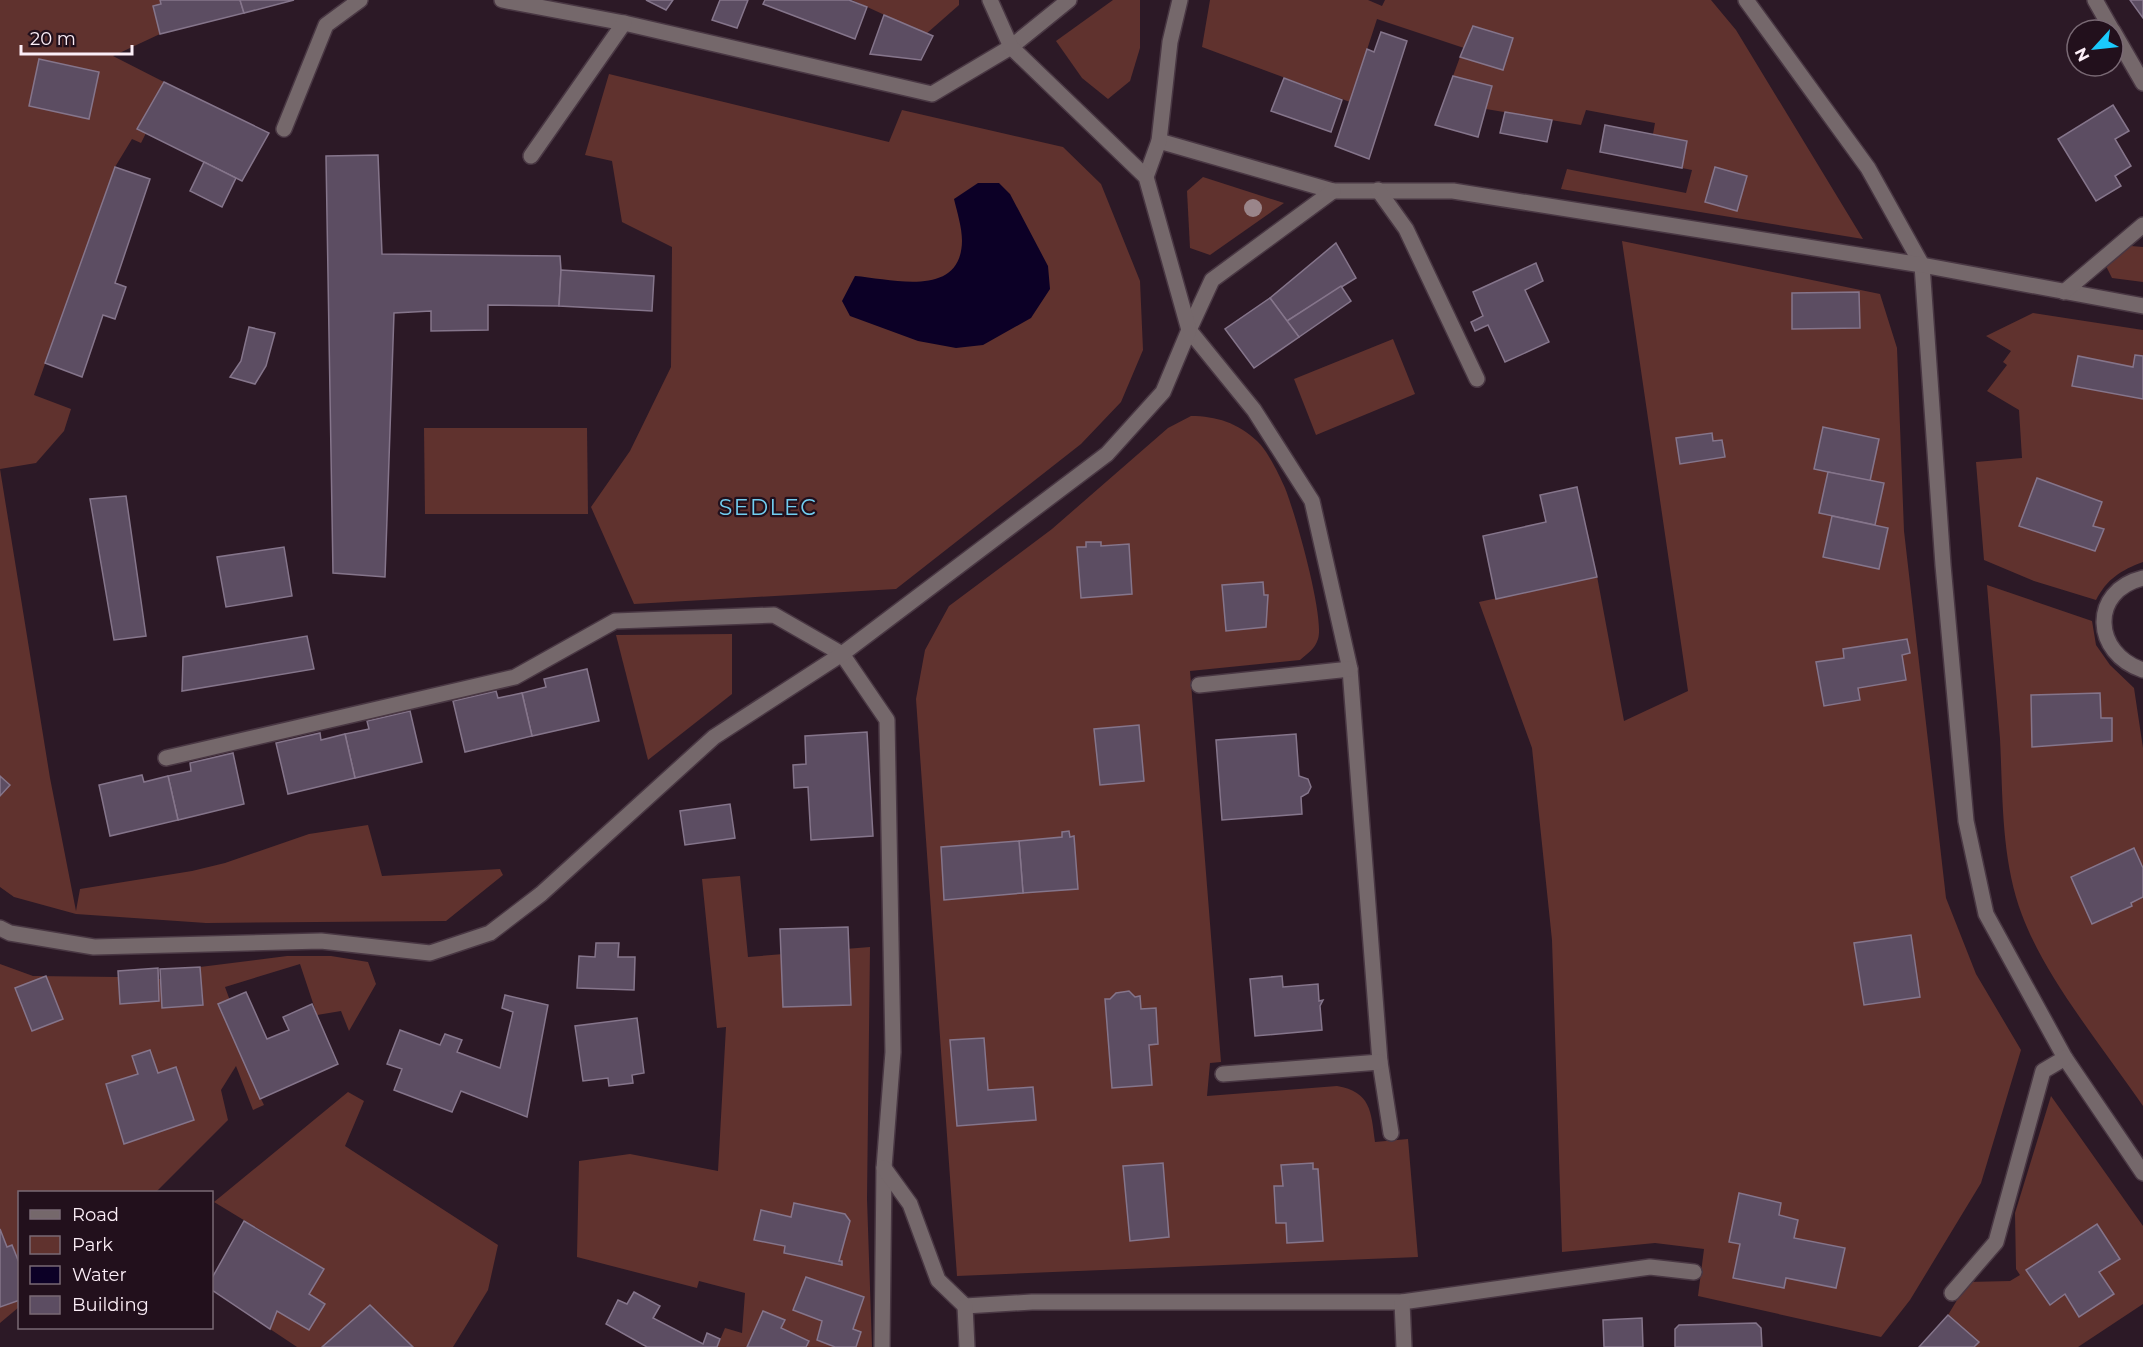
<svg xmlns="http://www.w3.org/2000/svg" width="2143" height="1347" viewBox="0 0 2143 1347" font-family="Montserrat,sans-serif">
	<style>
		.green { fill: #60322e }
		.water { fill: #0c0026 }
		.building { fill: #5c4d62; stroke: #85758b; stroke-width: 1.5 }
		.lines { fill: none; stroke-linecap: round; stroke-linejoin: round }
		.minor-casing { stroke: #493743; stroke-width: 18 }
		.minor { stroke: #75686b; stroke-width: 15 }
		.tree { fill: #9a858a }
		.labels { text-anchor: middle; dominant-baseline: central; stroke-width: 4.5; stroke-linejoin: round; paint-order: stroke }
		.quarter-label { font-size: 22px; letter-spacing: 1.5px; fill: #72cef0; stroke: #22101c }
	</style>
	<rect width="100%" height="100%" fill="#2c1926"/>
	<!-- green -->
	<g class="green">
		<polygon points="0,0 160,0 161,4 153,7 160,34 113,56 164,82 138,129 146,133 141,143 132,139 115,167 34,395 71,409 64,431 36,463 0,469 50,778 76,911 80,889 192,871 225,863 309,834 368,825 382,876 500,869 503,875 446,921 206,923 76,914 14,897 0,887"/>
		<polygon points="852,0 959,0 959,5 926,34"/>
		<polygon points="1113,0 1140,0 1140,48 1130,81 1108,99 1082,78 1056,41"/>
		<polygon points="1210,0 1368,0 1382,6 1385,0 1711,0 1736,30 1863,239 1561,189 1567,169 1686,193 1692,170 1682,168 1686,141 1653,134 1655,123 1586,110 1581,125 1486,109 1492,86 1453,76 1460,57 1503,70 1512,37 1473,26 1464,48 1377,19 1350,102 1202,47"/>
		<polygon points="609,74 889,142 902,110 1063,147 1101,184 1140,281 1143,350 1121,402 1081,444 896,589 634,604 591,507 630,451 671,367 672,247 622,222 612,161 585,155"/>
		<polygon points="1203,177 1284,203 1210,255 1190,248 1187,191"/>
		<polygon points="1622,241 1880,294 1897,348 1904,531 1946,898 1976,974 2021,1050 1981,1183 1910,1300 1881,1337 1698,1296 1704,1249 1655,1243 1562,1252 1552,940 1532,748 1479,602 1597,576 1624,721 1688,691"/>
		<polygon points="2131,246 2143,247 2143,282 2112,278 2105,264"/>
		<path d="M2033,313l110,17v232c-22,8 -36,17 -47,38l-62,-19 -50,-21 -8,-98 46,-4 -3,-48 -32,-19 20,-26 -4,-3 8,-11 -25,-15z"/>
		<polygon points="1393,339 1415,394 1316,435 1294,379"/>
		<path d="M1191,416c25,0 47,7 66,25 11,10 22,34 28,47 10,24 40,130 33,151 -3,10 -11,15 -18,21l-110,11 31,391 -11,1 -3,33 130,-10c34,6 34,25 38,56l33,-3 10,118 -461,19 -41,-577 9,-49 24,-44 103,-77 116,-101z"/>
		<polygon points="424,428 587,428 588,514 425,514"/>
		<path d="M1987,585l105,36 4,24 14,20 24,23 9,60v358c-39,-57 -97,-127 -121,-191 -21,-56 -19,-117 -22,-176 -4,-51 -9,-102 -13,-154z"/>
		<polygon points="732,634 732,694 648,760 616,635"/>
		<polygon points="740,876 748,957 870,947 867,1199 872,1347 717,1347 725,1328 742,1333 745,1293 699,1281 697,1288 577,1257 579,1161 630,1154 718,1171 726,1027 717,1028 702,879"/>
		<polygon points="287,956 331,956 368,962 376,984 349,1031 341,1011 317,1015 300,964 225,987 254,1066 247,1070 264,1105 253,1110 236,1066 221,1090 228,1120 156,1192 20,1192 19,1307 0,1323 0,964 33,976 118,977 120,1004 159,1001 159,979 161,979 162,1007 203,1004 200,967"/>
		<polygon points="348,1092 364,1101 345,1146 498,1245 488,1290 453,1347 413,1347 370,1306 322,1347 297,1347 270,1329 277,1311 324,1304 309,1294 324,1269 214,1202"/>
		<polygon points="2051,1096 2143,1226 2143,1304 2078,1347 1974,1347 1978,1342 1948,1315 1968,1282 2010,1281 2020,1275 2016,1269 2015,1213"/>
	</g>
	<!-- water -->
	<path class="water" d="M978,183h21l11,11 38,72 2,23 -19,29 -48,27 -27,3 -38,-7 -68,-25 -8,-15 13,-25c37,3 106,23 107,-35 0,-14 -5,-29 -8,-42z"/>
	<!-- building -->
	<g class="building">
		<polygon points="160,0 240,0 244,13 160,34 153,6 161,4"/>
		<polygon points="240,0 294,0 244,13"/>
		<polygon points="646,0 673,0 666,10"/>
		<polygon points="720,0 748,0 737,28 712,20"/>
		<polygon points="765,0 849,0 867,7 855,39 763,4"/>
		<polygon points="2130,0 2143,0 2143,18"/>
		<polygon points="884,15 933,36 921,60 870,54"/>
		<polygon points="1473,26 1513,38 1503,70 1460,57"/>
		<polygon points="1381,32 1407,41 1369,159 1335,146 1367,49 1374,52"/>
		<polygon points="39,59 99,72 89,119 29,106"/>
		<polygon points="1453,76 1492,86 1478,137 1435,125"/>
		<polygon points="1284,78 1342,100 1331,132 1271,111"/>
		<polygon points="164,82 269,133 242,181 137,129"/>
		<polygon points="2113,105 2129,131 2115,139 2131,166 2115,176 2121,186 2096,201 2058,139"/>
		<polygon points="1505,112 1552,120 1547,142 1500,133"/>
		<polygon points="1605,125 1687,141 1682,168 1600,152"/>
		<polygon points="378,155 382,254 560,256 561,270 559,306 488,305 488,330 431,331 431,311 394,313 385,577 333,573 326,156"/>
		<polygon points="204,162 236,178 222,207 190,191"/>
		<polygon points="115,167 150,179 115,283 126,287 115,319 103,315 82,377 45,363"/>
		<polygon points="1715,167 1747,176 1737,211 1705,202"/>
		<polygon points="1336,243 1356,278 1287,321 1270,298"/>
		<polygon points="1536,263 1543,281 1525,290 1549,342 1505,362 1488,325 1475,331 1471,322 1483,316 1473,292"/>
		<polygon points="561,270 654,276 652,311 559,306"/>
		<polygon points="1341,286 1351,301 1299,337 1287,321"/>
		<polygon points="1859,292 1860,328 1792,329 1792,293"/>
		<polygon points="1270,298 1299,337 1254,368 1225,329"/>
		<polygon points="249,327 275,333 266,366 255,384 230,377 241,361"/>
		<polygon points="2135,355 2143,356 2143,399 2072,386 2078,356 2133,367"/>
		<polygon points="1823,427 1879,439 1870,481 1814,469"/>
		<polygon points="1712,433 1713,441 1722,440 1725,457 1680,464 1676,438"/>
		<polygon points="1828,472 1884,483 1875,525 1819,513"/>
		<polygon points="2037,478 2102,502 2093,526 2104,529 2095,551 2019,526"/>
		<polygon points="1577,487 1597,577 1496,599 1483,536 1546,522 1540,495"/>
		<polygon points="126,496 146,636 114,640 90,499"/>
		<polygon points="1832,516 1888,528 1879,569 1823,557"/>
		<polygon points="1086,542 1101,542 1101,546 1129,544 1132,594 1081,598 1077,547 1086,547"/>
		<polygon points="284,547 292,596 226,607 217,557"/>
		<polygon points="1263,582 1264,595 1268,595 1266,627 1226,631 1222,585"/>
		<polygon points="307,636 314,669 182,691 183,657"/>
		<polygon points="1907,639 1910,653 1902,655 1906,680 1858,688 1860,700 1824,706 1816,662 1844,658 1843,649"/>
		<polygon points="587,669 599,721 532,736 522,693 546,687 544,679"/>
		<polygon points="496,691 498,698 522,693 532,736 465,752 453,701"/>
		<polygon points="2100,693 2101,718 2112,718 2112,741 2032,747 2031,695"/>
		<polygon points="410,711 422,762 355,778 345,734 369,729 367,721"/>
		<polygon points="1139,725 1144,781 1100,785 1094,729"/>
		<polygon points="867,732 873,836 811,840 808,787 794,788 793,765 806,764 805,736"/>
		<polygon points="320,733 321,740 345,734 355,778 288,794 276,743"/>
		<polygon points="1296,734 1299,776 1308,779 1311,787 1308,793 1301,797 1302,814 1222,820 1216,740"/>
		<polygon points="233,753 244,804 178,820 168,776 191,771 190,763"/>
		<polygon points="142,775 144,782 168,776 178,820 110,836 99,785"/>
		<polygon points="0,776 10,785 0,796"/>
		<polygon points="730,804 735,838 685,845 680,811"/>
		<polygon points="1069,831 1070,837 1074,836 1078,889 1023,893 1019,841 1062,837 1062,832"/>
		<polygon points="1019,841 1023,893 944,900 941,847"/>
		<polygon points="2134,848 2143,868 2143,897 2131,903 2132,906 2092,924 2071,877"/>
		<polygon points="848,927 851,1005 783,1007 780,929"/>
		<polygon points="1911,935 1920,997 1864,1005 1854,943"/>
		<polygon points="596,943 619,943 618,957 635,957 634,990 577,988 579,956 595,957"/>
		<polygon points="200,967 203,1005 162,1008 160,969"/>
		<polygon points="158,968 159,1001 120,1004 118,971"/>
		<polygon points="46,976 63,1019 32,1031 15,988"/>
		<polygon points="1282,976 1283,987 1318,984 1319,1001 1323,1000 1320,1006 1322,1030 1255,1036 1250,979"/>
		<polygon points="1129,991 1135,997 1140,996 1141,1009 1156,1008 1158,1044 1149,1045 1152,1085 1112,1088 1105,999 1110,999 1116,993"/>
		<polygon points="246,992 267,1039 289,1030 283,1017 312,1004 338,1064 260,1099 218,1004"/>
		<polygon points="505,995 548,1005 527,1117 461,1091 452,1112 394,1090 402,1069 387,1064 400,1030 440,1045 445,1034 462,1040 457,1052 500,1068 513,1012 502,1008"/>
		<polygon points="637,1018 644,1073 632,1075 633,1083 609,1086 608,1078 583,1081 575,1026"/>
		<polygon points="984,1038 988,1090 1033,1087 1036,1120 957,1126 950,1040"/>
		<polygon points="150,1050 158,1073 176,1067 194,1120 124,1144 106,1084 138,1074 132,1056"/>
		<polygon points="1163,1163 1169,1237 1130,1241 1123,1166"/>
		<polygon points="1313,1163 1313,1169 1318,1169 1323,1241 1287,1243 1286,1223 1276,1223 1274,1186 1283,1186 1281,1165"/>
		<polygon points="1739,1193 1781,1203 1779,1215 1798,1220 1794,1238 1845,1248 1836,1288 1786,1278 1784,1288 1733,1278 1740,1244 1729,1242"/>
		<polygon points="794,1203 845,1214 850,1221 839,1261 842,1261 842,1265 784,1253 785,1246 754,1240 761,1210 791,1217"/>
		<polygon points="244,1221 324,1269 309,1294 325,1304 309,1330 277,1311 270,1329 212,1290 212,1278"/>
		<polygon points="2097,1224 2120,1259 2099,1272 2114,1294 2079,1317 2065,1294 2050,1305 2026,1270"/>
		<polygon points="0,1229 7,1247 12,1245 20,1265 20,1300 0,1307"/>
		<polygon points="806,1277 864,1297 853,1329 861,1332 856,1347 835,1347 817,1340 822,1321 793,1310"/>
		<polygon points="634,1292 660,1306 653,1318 703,1344 707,1333 720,1339 717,1347 647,1347 606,1324 618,1300 627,1304"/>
		<polygon points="370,1305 413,1347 322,1347"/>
		<polygon points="763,1311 785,1320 781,1328 809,1341 806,1347 747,1347"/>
		<polygon points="1948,1315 1979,1342 1974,1347 1919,1347"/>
		<polygon points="1642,1318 1643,1347 1604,1347 1603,1320"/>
		<polygon points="1756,1323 1761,1328 1762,1347 1675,1347 1675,1329 1679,1325"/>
	</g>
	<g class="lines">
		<defs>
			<g id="minor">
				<polyline points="502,0 624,23 932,94 1011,47 1069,0"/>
				<polyline points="1746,0 1868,168 1922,265 1943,565 1966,821 1986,914 2065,1058 2143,1173"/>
				<polyline points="2095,0 2112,30"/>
				<polyline points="2113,31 2143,83"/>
				<polyline points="284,129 326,25 360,0"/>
				<polyline points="1159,141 1333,191 1453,191 1922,265 2143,306"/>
				<polyline points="531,156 624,23"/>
				<polyline points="1146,177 1159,141 1170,42 1180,0"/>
				<polyline points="1378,190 1406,229 1477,379"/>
				<polyline points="1333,191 1212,280 1189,330 1254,410 1312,501 1350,669 1380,1062 1391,1133"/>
				<polyline points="2064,292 2143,225"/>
				<path d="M2143,578c-54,13 -50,76 0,92"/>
				<polyline points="1199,685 1350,669"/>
				<polyline points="166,758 515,677 615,621 774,615 842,654 887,720 893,1052 884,1168 882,1347"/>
				<polyline points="0,928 10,933 94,947 321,941 430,953 490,933 541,894 714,737 842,654 1107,454 1163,392 1189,330 1146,177 1011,47 990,0"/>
				<polyline points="1223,1074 1380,1062"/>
				<polyline points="884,1168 910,1204 938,1280 965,1306 1032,1302 1402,1302 1650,1267 1694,1272"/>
				<polyline points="1952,1293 1996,1242 2043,1071 2065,1058"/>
				<polyline points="1402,1302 1404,1347"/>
				<polyline points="965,1306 967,1347"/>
			</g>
		</defs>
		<!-- minor casing -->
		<use href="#minor" class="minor-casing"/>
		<!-- minor -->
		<use href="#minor" class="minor"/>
	</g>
	<!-- trees -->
	<circle class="tree" cx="1253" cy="208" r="9"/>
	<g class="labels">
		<!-- quarter labels -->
		<g class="quarter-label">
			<text x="768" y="507">SEDLEC</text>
		</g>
	</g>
	<!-- legend -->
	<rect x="18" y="1191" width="195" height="138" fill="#22101c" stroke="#796974" stroke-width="1.5"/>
	<rect x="30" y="1210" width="30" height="9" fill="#75686b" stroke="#796974" stroke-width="1.5"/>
	<text x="72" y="1221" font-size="18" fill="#fceef7">Road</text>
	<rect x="30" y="1236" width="30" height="18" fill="#60322e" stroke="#796974" stroke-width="1.5"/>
	<text x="72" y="1251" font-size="18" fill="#fceef7">Park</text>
	<rect x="30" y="1266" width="30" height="18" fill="#0c0026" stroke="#796974" stroke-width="1.5"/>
	<text x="72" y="1281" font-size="18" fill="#fceef7">Water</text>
	<rect x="30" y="1296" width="30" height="18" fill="#5c4d62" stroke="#796974" stroke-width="1.5"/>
	<text x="72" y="1311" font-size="18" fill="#fceef7">Building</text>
	<!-- north arrow -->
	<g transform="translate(2095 48) rotate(243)"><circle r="28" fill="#22101c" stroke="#796974" stroke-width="1.5"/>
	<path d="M0-4.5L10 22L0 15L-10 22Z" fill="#1acafc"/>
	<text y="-9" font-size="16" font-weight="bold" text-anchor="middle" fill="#fceef7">N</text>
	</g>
	<!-- scale -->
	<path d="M21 45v9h111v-9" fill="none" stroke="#fceef7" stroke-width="3"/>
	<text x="30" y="45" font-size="18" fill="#fceef7" stroke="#22101c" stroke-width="4.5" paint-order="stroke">20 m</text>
</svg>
